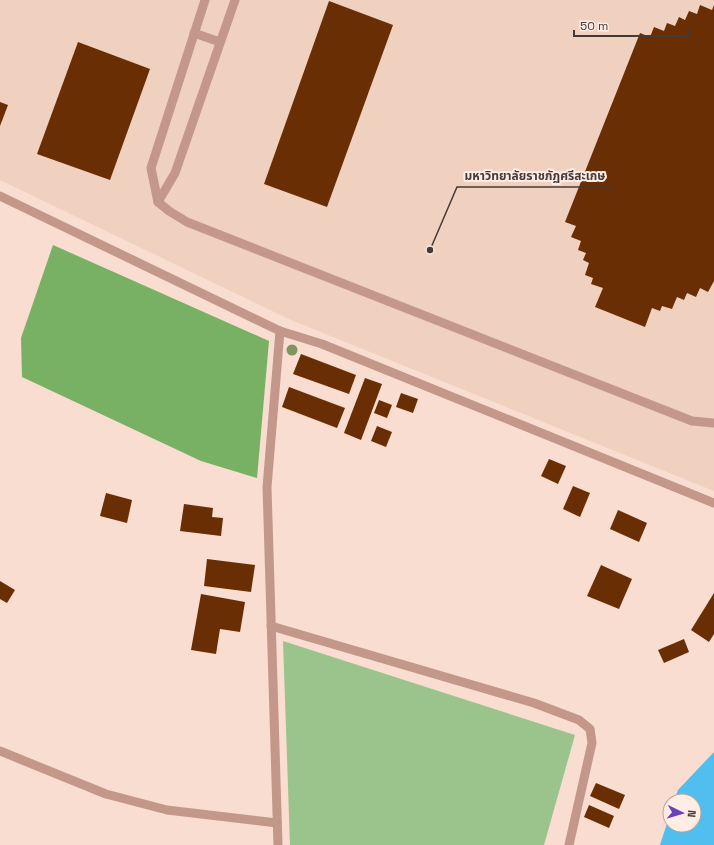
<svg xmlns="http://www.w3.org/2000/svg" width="714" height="845" viewBox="0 0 714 845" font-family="'Space Grotesk','Noto Sans Thai',sans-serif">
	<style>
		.built { fill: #f0d0be }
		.green { fill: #9bc48c }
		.forest { fill: #78b164 }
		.water { fill: #50bff0 }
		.building { fill: #692e03 }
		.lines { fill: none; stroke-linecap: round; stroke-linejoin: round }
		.service { stroke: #c3988b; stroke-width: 9 }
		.tree { fill: #829360 }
		.leader { fill: none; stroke: #453a35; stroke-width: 1.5 }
		.callout-dot { fill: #453a35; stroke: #fdede5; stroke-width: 1.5 }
		.callout-label { font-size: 12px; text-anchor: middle; font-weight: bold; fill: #453a35; stroke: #fdede5; stroke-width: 4; stroke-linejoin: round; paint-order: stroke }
	</style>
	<rect width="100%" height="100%" fill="#f8ddd0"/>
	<!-- built -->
	<polygon class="built" points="0,0 714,0 714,491 291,320 0,180"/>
	<!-- green -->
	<polygon class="green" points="283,641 575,735 544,845 290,845"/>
	<!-- forest -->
	<polygon class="forest" points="53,245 269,341 257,478 201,461 22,377 21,338"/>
	<!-- water -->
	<polygon class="water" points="714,752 714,845 660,845 670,814 670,825 694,825 694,801 674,801 678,790"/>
	<!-- building -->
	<g class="building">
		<polygon points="329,1 393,25 327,207 264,184"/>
		<polygon points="700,5 712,10 714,5 714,281 708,292 700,288 696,297 687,293 684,300 677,297 672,309 662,306 660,311 652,308 645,327 595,307 603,288 591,284 593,278 585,275 589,263 583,260 586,253 578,250 581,241 571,237 576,226 565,222 640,33 650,37 654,27 664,31 667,23 675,26 679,17 685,20 689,11 697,14"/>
		<polygon points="78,42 150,69 110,180 37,154"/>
		<polygon points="0,102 8,105 0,126"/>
		<polygon points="301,354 356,375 349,394 293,374"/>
		<polygon points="365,378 382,384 361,440 344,433"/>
		<polygon points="289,387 345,408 337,428 282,407"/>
		<polygon points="401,393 418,399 413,413 396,407"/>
		<polygon points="379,400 392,405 387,418 374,413"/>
		<polygon points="377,426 392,432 386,447 371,441"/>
		<polygon points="549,459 566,466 558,484 541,476"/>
		<polygon points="573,486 590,493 580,517 563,509"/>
		<polygon points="106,493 132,500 127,523 100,516"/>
		<polygon points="184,504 213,508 212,517 223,518 221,536 180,531"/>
		<polygon points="618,510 647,523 639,542 610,529"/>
		<polygon points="207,559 255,565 251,592 204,586"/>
		<polygon points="601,565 632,579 619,609 587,596"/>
		<polygon points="0,581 15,590 7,603 0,599"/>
		<polygon points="714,593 714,634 709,642 691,630"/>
		<polygon points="201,594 245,602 240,632 220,629 216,654 191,650"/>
		<polygon points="684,639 689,652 664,663 658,650"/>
		<polygon points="596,783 625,795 619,809 590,796"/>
		<polygon points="589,805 614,816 609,828 584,817"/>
	</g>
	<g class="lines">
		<!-- service -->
		<g class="service">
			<polyline points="205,0 151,168 158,202 169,211 187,222 692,421 714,423"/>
			<polyline points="194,33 220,42"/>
			<polyline points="0,196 280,331 322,344 714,503"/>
			<polyline points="158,202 175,173 235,0"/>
			<polyline points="271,626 534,703 579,720 590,729 592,743 569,845"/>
			<polyline points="0,751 106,794 167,810 277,823"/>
			<polyline points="278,845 267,487 280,331"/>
		</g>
	</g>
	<!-- trees -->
	<circle class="tree" cx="292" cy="350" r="5.5"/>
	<!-- callouts -->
	<path class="leader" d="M430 250L457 187H614"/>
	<circle class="callout-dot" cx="430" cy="250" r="4"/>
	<g class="callout-label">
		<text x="535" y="180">มหาวิทยาลัยราชภัฏศรีสะเกษ</text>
	</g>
	<!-- north arrow -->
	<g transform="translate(682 813) rotate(95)"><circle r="19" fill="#fdede5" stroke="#b3a59f"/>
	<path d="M0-3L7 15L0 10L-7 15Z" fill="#6b41b9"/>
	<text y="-6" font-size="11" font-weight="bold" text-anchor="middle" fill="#453a35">N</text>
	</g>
	<!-- scale -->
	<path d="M574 30v6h114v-6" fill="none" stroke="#453a35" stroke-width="2"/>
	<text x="580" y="30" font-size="12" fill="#453a35" stroke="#fdede5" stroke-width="3" paint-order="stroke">50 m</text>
</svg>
